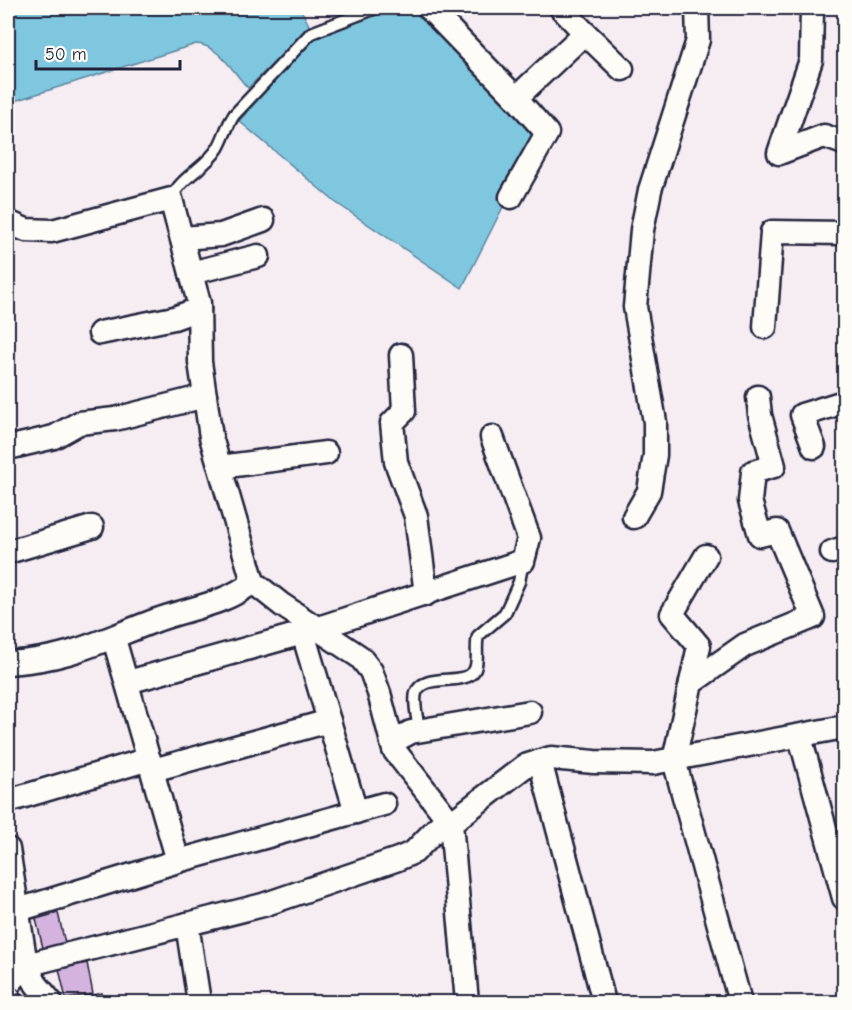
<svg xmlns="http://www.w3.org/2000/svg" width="852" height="1010" viewBox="0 0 852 1010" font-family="'Comic Neue',sans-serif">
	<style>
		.water { fill: #7fc7df; stroke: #5a859d; stroke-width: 1.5 }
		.building { fill: #d4b3de; stroke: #22223b; stroke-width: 1.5 }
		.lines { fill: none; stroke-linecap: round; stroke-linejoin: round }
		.lane-casing { stroke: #22223b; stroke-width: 15 }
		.street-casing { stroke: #22223b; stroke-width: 27 }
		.lane { stroke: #fdfcf7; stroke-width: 10 }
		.street { stroke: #fdfcf7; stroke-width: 22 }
		.rail-casing { stroke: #22223b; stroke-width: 7 }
		.rail { stroke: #fdfcf7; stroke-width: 4.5; stroke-dasharray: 14; stroke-linecap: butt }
	</style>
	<rect width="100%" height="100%" fill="#f5edf2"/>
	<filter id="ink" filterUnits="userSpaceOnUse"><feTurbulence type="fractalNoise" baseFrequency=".0167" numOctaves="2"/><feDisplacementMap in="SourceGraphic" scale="12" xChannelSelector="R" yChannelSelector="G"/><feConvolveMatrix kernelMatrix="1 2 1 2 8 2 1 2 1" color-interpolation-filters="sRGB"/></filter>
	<g filter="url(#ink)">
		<!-- water -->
		<g class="water">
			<path d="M8,8h292l10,19 -62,61c-15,-16 -29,-43 -52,-44l-188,59z"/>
			<polygon points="391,8 415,8 534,132 508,197 462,288 335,202 239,121 312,40"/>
		</g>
		<!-- building -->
		<g class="building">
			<polygon points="58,913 65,943 43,948 36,919"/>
			<polygon points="87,963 93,994 66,999 59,969"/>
			<polygon points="102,993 104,1002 88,1002 87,997"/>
		</g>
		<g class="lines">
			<defs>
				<g id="lane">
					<path d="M171,199c10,-23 34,-30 47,-51 6,-10 8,-21 16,-33l77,-82 65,-25"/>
					<path d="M419,731c-1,-11 -6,-28 -3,-38 7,-22 51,-5 59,-24 4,-10 0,-22 3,-33l27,-23 14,-31 4,-21"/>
				</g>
				<g id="street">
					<polyline points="429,8 516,98 585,33 561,8"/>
					<polyline points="812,8 811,60 779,153 824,136 844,143"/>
					<polyline points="585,33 622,69"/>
					<polyline points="511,197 547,133 516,98"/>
					<polyline points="8,222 26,230 52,231 171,199 199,303 200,362 211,437 253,582 282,605 360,657 371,671 379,693 394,750 451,823"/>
					<polyline points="182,238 221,235 263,220"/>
					<polyline points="191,273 258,256"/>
					<polyline points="765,327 772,232 844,233"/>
					<polyline points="100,333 174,318 199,309"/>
					<polyline points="401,355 404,411 392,423 396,462 416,516 426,594"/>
					<polyline points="814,447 802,415 844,402"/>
					<polyline points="8,448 54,437 79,423 115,419 205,396"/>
					<polyline points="220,467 326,453"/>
					<polyline points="634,517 649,491 655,455 655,422 635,307 642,230 650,190 698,40 697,8"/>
					<polyline points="8,552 92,527"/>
					<polyline points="832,552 844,548"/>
					<polyline points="706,556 672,614 699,646 674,760 740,1002"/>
					<polyline points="114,639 178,861"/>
					<path d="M8,663c61,-4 90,-21 146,-42 34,-13 70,-16 99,-39"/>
					<polyline points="128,682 303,633"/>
					<polyline points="691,683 745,645 813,617 777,531 760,535 750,501 753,472 774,466 760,415 758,397"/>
					<polyline points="800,737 844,898"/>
					<polyline points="392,742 411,732 530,712"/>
					<polyline points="540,761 604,1002"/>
					<polyline points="153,770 329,721"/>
					<polyline points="8,801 149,759"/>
					<polyline points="356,812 303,633 523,561 529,538 492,437"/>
					<polyline points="8,849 26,965 36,984 51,1002"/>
					<polyline points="18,910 178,861 384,804"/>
					<polyline points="187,924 199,1002"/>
					<polyline points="8,985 26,965 263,905 398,859 414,852 447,818"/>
					<polyline points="467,1002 451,823 525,766 551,758 594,762 653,763 844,727"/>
				</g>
			</defs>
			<!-- lane casing -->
			<use href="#lane" class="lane-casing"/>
			<!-- street casing -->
			<use href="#street" class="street-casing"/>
			<!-- lane -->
			<use href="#lane" class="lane"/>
			<!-- street -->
			<use href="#street" class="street"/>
			<defs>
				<polyline id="rail" points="8,983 25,1002"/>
			</defs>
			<!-- rail casing -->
			<use href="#rail" class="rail-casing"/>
			<!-- rail -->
			<use href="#rail" class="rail"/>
		</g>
	</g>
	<!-- margin -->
	<rect width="852" height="1010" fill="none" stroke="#fdfcf7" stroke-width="30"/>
	<rect x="15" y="15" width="822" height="980" fill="none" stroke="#22223b" stroke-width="2" filter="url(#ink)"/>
	<!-- scale -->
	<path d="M36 60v9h144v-9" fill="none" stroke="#22223b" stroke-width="3"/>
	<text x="45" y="60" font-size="18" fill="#22223b" stroke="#fdfcf7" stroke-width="4.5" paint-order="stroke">50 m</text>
</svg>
